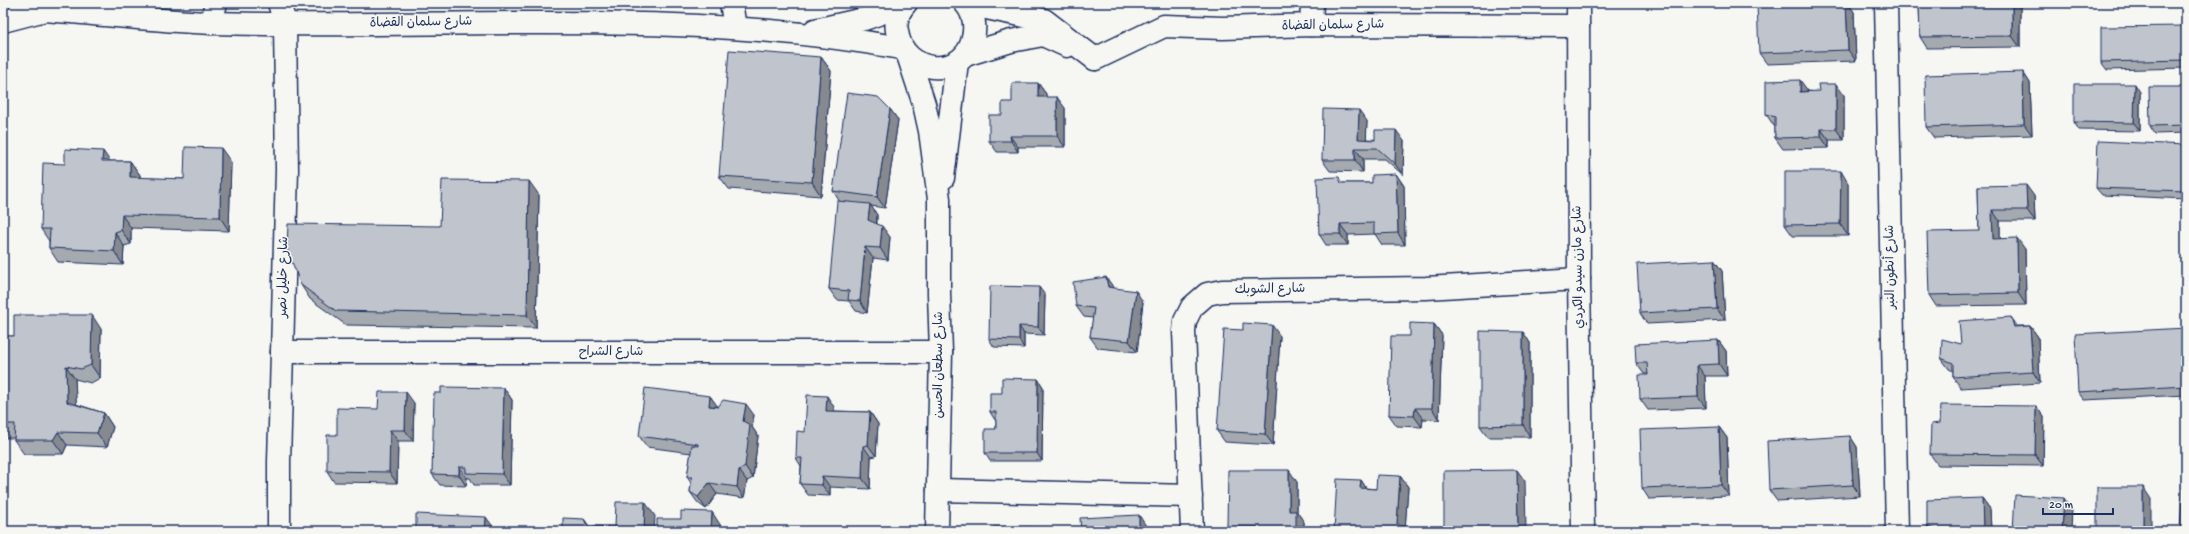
<svg xmlns="http://www.w3.org/2000/svg" width="2189" height="534" viewBox="0 0 2189 534" font-family="'Gochi Hand','Playpen Sans Arabic',sans-serif">
	<style>
		.lines { fill: none; stroke-linecap: round; stroke-linejoin: round }
		.minor-casing { stroke: #1b2f5e; stroke-width: 25 }
		.minor { stroke: #f6f6f2; stroke-width: 22 }
		.wall { fill: #a5a9b0; stroke: #1b2f5e }
		.shaded-wall { fill: #868990; stroke: #1b2f5e }
		.building { fill: #c0c4cd; stroke: #1b2f5e }
		.labels { text-anchor: middle; dominant-baseline: central; stroke-width: 3; stroke-linejoin: round; paint-order: stroke }
		.street-label { font-size: 13px; fill: #1b2f5e; stroke: #f6f6f2 }
	</style>
	<rect width="100%" height="100%" fill="#f6f6f2"/>
	<filter id="ink" filterUnits="userSpaceOnUse"><feTurbulence type="fractalNoise" baseFrequency=".025" numOctaves="2"/><feDisplacementMap in="SourceGraphic" scale="8" xChannelSelector="R" yChannelSelector="G"/><feConvolveMatrix kernelMatrix="1 2 1 2 8 2 1 2 1" color-interpolation-filters="sRGB"/></filter>
	<g filter="url(#ink)">
		<g class="lines">
			<defs>
				<g id="minor">
					<path d="M20,3l25,7c56,4 112,11 168,13 229,7 461,-16 688,25"/>
					<polyline points="279,3 285,23 287,170 279,462 279,531"/>
					<polyline points="731,3 735,27"/>
					<path d="M906,3c-7,7 -11,18 -9,28 5,44 67,50 76,7 3,-13 1,-25 -8,-35"/>
					<polyline points="1578,3 1579,279 1583,531"/>
					<polyline points="1886,3 1897,531"/>
					<polyline points="967,4 1044,20 1095,59"/>
					<polyline points="3,21 45,10"/>
					<polyline points="211,23 216,3"/>
					<polyline points="1311,25 1312,3"/>
					<polyline points="815,30 864,19 904,5"/>
					<polyline points="965,55 1011,41 1043,35 1067,46"/>
					<polyline points="909,58 924,104 930,131 939,199 939,293 941,352 937,531"/>
					<polyline points="1095,59 1164,26 1223,28 1311,25 1578,26"/>
					<polyline points="943,178 957,62"/>
					<polyline points="282,352 941,352"/>
					<polyline points="938,490 1191,496"/>
					<polyline points="1192,531 1184,331 1185,321 1192,307 1207,294 1222,291 1426,288 1579,279"/>
				</g>
			</defs>
			<!-- minor casing -->
			<use href="#minor" class="minor-casing"/>
			<!-- minor -->
			<use href="#minor" class="minor"/>
		</g>
		<!-- wall -->
		<g class="wall">
			<polygon points="1783,3 1848,3 1854,12 1856,61 1767,64 1759,53"/>
			<polygon points="1919,3 2020,3 2020,47 1927,48 1920,37"/>
			<polygon points="2186,26 2186,68 2107,70 2101,62"/>
			<polygon points="821,57 831,71 821,196 729,189 719,176"/>
			<polygon points="2023,72 2030,83 2032,135 1934,138 1926,127"/>
			<polygon points="1038,83 1046,94 1046,97 1065,108 1065,147 1018,147 1018,152 997,152 989,141 1012,102"/>
			<polygon points="2186,87 2186,133 2155,134 2150,126"/>
			<polygon points="1808,91 1844,95 1844,140 1829,140 1829,148 1783,149 1775,138 1775,126 1774,126 1766,114"/>
			<polygon points="2140,92 2140,131 2079,130 2074,122"/>
			<polygon points="890,109 898,120 885,208 871,206 877,215 877,224 890,237 888,260 873,258 867,313 856,311 849,301 837,300 829,289 840,202 833,191"/>
			<polygon points="1367,121 1366,139 1404,141 1403,175 1385,159 1363,159 1363,172 1330,171 1322,160"/>
			<polygon points="2186,145 2186,199 2102,195 2096,188"/>
			<polygon points="110,161 130,161 140,175 140,178 184,179 231,162 229,231 131,228 131,244 124,246 123,265 58,262 49,248 49,241 41,229 65,164"/>
			<polygon points="1396,174 1404,186 1405,245 1382,245 1375,234 1348,235 1348,245 1326,245 1319,234 1343,183 1372,183"/>
			<polygon points="1848,183 1848,236 1793,236 1785,225"/>
			<polygon points="1978,186 2034,196 2035,221 2000,221 2000,238 2025,249 2026,305 1936,306 1929,295 1979,231"/>
			<polygon points="539,195 536,328 346,325 310,299 301,285 440,226"/>
			<polygon points="1714,260 1722,271 1725,320 1647,324 1640,313"/>
			<polygon points="1114,288 1143,302 1137,352 1098,348 1090,337 1093,318 1084,317 1076,306"/>
			<polygon points="1045,295 1044,335 1024,334 1024,348 994,347 989,339"/>
			<polygon points="1434,324 1442,335 1439,420 1423,419 1422,427 1397,426 1389,415 1410,336"/>
			<polygon points="2018,326 2030,326 2038,337 2040,383 1961,388 1953,377 1953,371 1949,369 1941,358 1961,344"/>
			<polygon points="2186,328 2186,395 2084,400 2078,392"/>
			<polygon points="101,329 100,378 91,383 75,379 76,404 104,413 113,427 107,447 67,445 63,454 24,454 14,440 14,438 6,438 3,433 3,336 14,336"/>
			<polygon points="1243,330 1280,336 1273,445 1225,442 1217,431"/>
			<polygon points="1523,332 1530,343 1530,437 1488,437 1480,426"/>
			<polygon points="1718,340 1726,351 1727,376 1705,376 1706,408 1648,410 1640,399 1648,374 1644,374 1636,363"/>
			<polygon points="1038,379 1043,387 1042,461 990,461 985,453 996,429 996,420 995,420 990,412 1002,393"/>
			<polygon points="504,388 512,400 510,485 474,485 470,478 467,478 466,486 440,485 432,474 441,393"/>
			<polygon points="710,396 717,406 754,415 752,427 758,436 753,478 747,481 744,498 717,494 706,509 698,503 690,492 691,483 687,477 691,453 647,447 639,436"/>
			<polygon points="414,403 413,441 398,441 397,483 334,482 327,471 378,409"/>
			<polygon points="2036,406 2044,417 2043,466 1938,465 1930,454 1940,423"/>
			<polygon points="834,407 834,411 870,412 878,424 876,456 871,457 870,489 830,487 830,496 808,495 800,484 801,466 796,458 805,432"/>
			<polygon points="1719,427 1727,438 1729,496 1649,499 1642,488"/>
			<polygon points="1850,436 1857,447 1860,496 1777,501 1769,490"/>
			<polygon points="1400,476 1408,487 1405,527 1408,531 1334,531 1361,480 1366,488 1376,489"/>
			<polygon points="1297,482 1297,512 1304,522 1304,531 1230,531 1227,527"/>
			<polygon points="1982,498 1990,509 1991,531 1931,531 1927,526"/>
		</g>
		<!-- shaded-wall -->
		<g class="shaded-wall">
			<polygon points="1846,3 1848,3 1854,12 1856,61 1848,50"/>
			<polygon points="2012,3 2020,3 2020,47 2012,36"/>
			<polygon points="821,57 831,71 821,196 812,182"/>
			<polygon points="2023,72 2030,83 2032,135 2024,124"/>
			<polygon points="1800,80 1808,91 1800,92"/>
			<polygon points="1038,83 1046,94 1046,108 1038,97"/>
			<polygon points="1836,84 1844,95 1844,140 1836,129"/>
			<polygon points="2135,84 2140,92 2140,131 2134,123"/>
			<polygon points="1057,97 1065,108 1065,147 1057,136"/>
			<polygon points="890,109 898,120 885,208 877,197"/>
			<polygon points="1359,110 1367,121 1366,148 1358,139"/>
			<polygon points="1821,129 1829,140 1829,148 1821,137"/>
			<polygon points="1396,130 1404,141 1403,175 1395,164"/>
			<polygon points="1010,136 1018,147 1018,152 1011,141"/>
			<polygon points="221,148 231,162 229,231 220,217"/>
			<polygon points="1355,148 1363,159 1363,172 1355,160"/>
			<polygon points="103,151 112,164 102,161"/>
			<polygon points="130,161 140,175 139,191 130,177"/>
			<polygon points="1841,171 1848,183 1848,236 1840,224"/>
			<polygon points="1396,174 1404,186 1405,245 1398,233"/>
			<polygon points="529,181 539,195 536,328 527,315"/>
			<polygon points="2026,185 2034,196 2035,221 2027,210"/>
			<polygon points="870,204 877,215 876,231 868,220"/>
			<polygon points="1992,210 2000,221 2000,250 1993,239"/>
			<polygon points="122,215 131,228 131,244 121,230"/>
			<polygon points="1340,224 1348,235 1348,245 1340,234"/>
			<polygon points="882,226 890,237 888,260 880,248"/>
			<polygon points="115,232 124,246 123,265 114,251"/>
			<polygon points="2017,238 2025,249 2026,305 2018,293"/>
			<polygon points="865,247 873,258 867,313 860,301"/>
			<polygon points="1714,260 1722,271 1725,320 1717,309"/>
			<polygon points="1106,277 1114,288 1108,287"/>
			<polygon points="1039,287 1045,295 1044,335 1038,327"/>
			<polygon points="1136,291 1143,302 1137,352 1129,341"/>
			<polygon points="92,315 101,329 100,378 91,365"/>
			<polygon points="2011,317 2019,328 2014,327"/>
			<polygon points="1434,324 1442,335 1439,420 1432,408"/>
			<polygon points="1272,325 1280,336 1273,445 1265,434"/>
			<polygon points="1019,326 1024,334 1024,348 1019,340"/>
			<polygon points="2030,326 2038,337 2040,383 2033,372"/>
			<polygon points="1523,332 1530,343 1530,437 1523,425"/>
			<polygon points="1718,340 1726,351 1727,376 1719,364"/>
			<polygon points="1697,365 1705,376 1706,408 1698,397"/>
			<polygon points="66,366 75,379 77,415 67,402"/>
			<polygon points="1038,379 1043,387 1042,461 1037,453"/>
			<polygon points="504,388 512,400 510,485 502,474"/>
			<polygon points="406,392 414,403 413,441 405,430"/>
			<polygon points="710,396 718,407 709,406"/>
			<polygon points="827,396 834,407 834,422 826,411"/>
			<polygon points="746,404 754,415 752,427 758,436 753,478 745,466 743,421"/>
			<polygon points="2036,406 2044,417 2043,466 2035,455"/>
			<polygon points="1415,408 1423,419 1422,427 1414,416"/>
			<polygon points="870,412 878,424 876,456 868,445"/>
			<polygon points="104,413 113,427 107,447 97,433"/>
			<polygon points="1719,427 1727,438 1729,496 1721,485"/>
			<polygon points="390,430 398,441 397,483 389,472"/>
			<polygon points="58,432 67,445 63,454 53,440"/>
			<polygon points="1850,436 1857,447 1860,496 1853,485"/>
			<polygon points="863,446 871,457 870,489 862,478"/>
			<polygon points="459,467 467,478 466,486 459,475"/>
			<polygon points="739,470 747,481 744,498 737,487"/>
			<polygon points="1289,470 1297,482 1297,512 1304,522 1304,531 1296,531 1289,511"/>
			<polygon points="1517,470 1525,481 1526,531 1518,531"/>
			<polygon points="822,476 830,487 830,496 822,485"/>
			<polygon points="1400,476 1408,487 1405,531 1397,524"/>
			<polygon points="1361,480 1368,491 1360,488"/>
			<polygon points="709,483 717,494 706,509 698,497"/>
			<polygon points="2143,487 2151,499 2151,531 2143,531"/>
			<polygon points="1982,498 1990,509 1991,531 1983,531"/>
			<polygon points="2064,498 2072,510 2071,531 2062,531"/>
			<polygon points="645,502 655,516 654,531 644,531"/>
			<polygon points="712,512 721,526 721,531 711,531"/>
			<polygon points="1139,515 1146,526 1147,531 1139,531"/>
			<polygon points="486,517 494,528 494,531 485,531"/>
			<polygon points="584,519 593,531 587,526"/>
		</g>
		<!-- building -->
		<g class="building">
			<polygon points="1783,3 1846,3 1848,50 1759,53 1757,4"/>
			<polygon points="1919,3 2012,3 2012,36 1920,37"/>
			<polygon points="2186,26 2186,60 2101,62 2101,27"/>
			<polygon points="729,50 821,57 812,182 719,176"/>
			<polygon points="2023,72 2024,124 1926,127 1925,75"/>
			<polygon points="1800,80 1800,92 1819,91 1818,84 1836,84 1836,129 1821,129 1821,137 1775,138 1775,117 1766,114 1766,81"/>
			<polygon points="1012,83 1038,83 1038,97 1057,97 1057,136 1010,136 1011,141 989,141 989,115 1002,115 1002,102 1012,102"/>
			<polygon points="2074,84 2135,84 2134,123 2074,122"/>
			<polygon points="2149,87 2186,87 2186,125 2150,126"/>
			<polygon points="847,93 878,97 890,109 877,197 833,191"/>
			<polygon points="1323,109 1359,110 1358,139 1375,140 1375,130 1396,130 1395,164 1377,148 1355,148 1355,160 1322,160"/>
			<polygon points="2098,141 2186,145 2186,191 2096,188"/>
			<polygon points="185,147 221,148 220,217 122,215 121,230 115,232 114,251 49,248 50,229 41,229 43,163 65,164 65,149 103,151 102,161 130,161 130,177 184,179"/>
			<polygon points="1785,171 1841,171 1840,224 1785,225"/>
			<polygon points="1396,174 1398,233 1374,234 1374,223 1340,224 1340,234 1319,234 1317,178 1339,177 1341,183 1372,183 1372,175"/>
			<polygon points="442,180 529,181 527,315 336,311 301,285 287,249 288,224 440,226"/>
			<polygon points="2026,185 2027,210 1992,210 1993,239 2017,238 2018,293 1929,295 1927,232 1979,231 1978,186"/>
			<polygon points="837,201 870,204 868,220 882,226 880,248 865,247 860,301 848,300 849,291 829,289"/>
			<polygon points="1714,260 1717,309 1640,313 1637,264"/>
			<polygon points="1106,277 1108,287 1136,291 1129,341 1090,337 1094,308 1076,306 1073,282"/>
			<polygon points="990,286 1039,287 1038,327 1019,326 1019,340 989,339"/>
			<polygon points="14,315 92,315 91,365 81,369 66,366 67,402 104,413 97,433 58,432 53,440 14,440 15,424 3,424 3,336 14,336"/>
			<polygon points="2011,317 2014,327 2030,326 2033,372 1953,377 1953,363 1941,358 1942,339 1961,344 1959,321"/>
			<polygon points="1243,323 1272,325 1265,434 1217,431 1224,329 1243,330"/>
			<polygon points="1410,323 1434,324 1432,408 1415,408 1414,416 1389,415 1391,336 1410,336"/>
			<polygon points="2186,328 2186,386 2078,392 2075,334"/>
			<polygon points="1480,331 1523,332 1523,425 1480,426"/>
			<polygon points="1718,340 1719,364 1697,365 1698,397 1640,399 1639,375 1648,375 1647,363 1636,363 1635,344"/>
			<polygon points="1002,378 1038,379 1037,453 985,453 985,429 996,429 996,412 990,412 990,393 1002,393"/>
			<polygon points="441,387 504,388 502,474 466,473 466,467 459,467 459,475 432,474 434,393 441,393"/>
			<polygon points="645,388 710,396 709,406 718,407 723,400 746,404 743,421 750,425 745,466 739,470 737,487 709,483 698,497 690,492 692,477 687,477 692,445 698,446 698,444 639,436"/>
			<polygon points="379,392 406,392 405,430 390,430 389,472 327,471 327,435 337,435 337,408 378,409"/>
			<polygon points="807,395 827,396 826,411 870,412 868,445 863,446 862,478 822,476 822,485 800,484 802,458 796,458 797,431 805,432"/>
			<polygon points="1941,405 2036,406 2035,455 1930,454 1931,424 1940,423"/>
			<polygon points="1719,427 1721,485 1642,488 1640,430"/>
			<polygon points="1850,436 1853,485 1769,490 1767,441"/>
			<polygon points="1228,470 1289,470 1289,511 1296,511 1296,531 1257,531 1257,527 1227,527"/>
			<polygon points="1517,470 1518,531 1444,531 1444,471"/>
			<polygon points="1377,475 1400,476 1397,524 1405,527 1405,531 1374,531 1374,529 1358,527 1358,531 1334,531 1337,479 1361,480 1360,488 1376,489"/>
			<polygon points="2183,476 2186,476 2186,531 2180,531"/>
			<rect x="2097" y="487" width="46" height="44"/>
			<polygon points="2015,495 2064,498 2062,531 2013,531"/>
			<polygon points="1982,498 1983,531 1939,531 1927,526 1927,500"/>
			<polygon points="616,502 645,502 644,531 563,531 563,518 584,519 587,526 615,527"/>
			<polygon points="681,511 712,512 711,531 657,531 657,519 681,519"/>
			<polygon points="416,514 486,517 485,531 416,531"/>
			<polygon points="1139,515 1139,531 1081,531 1080,518"/>
			<rect x="994" y="527" width="38" height="4"/>
		</g>
	</g>
	<g class="labels">
		<!-- street labels -->
		<g class="street-label">
			<text transform="translate(421 23) rotate(-1)">شارع سلمان القضاة</text>
			<text transform="translate(1333 26) rotate(-1)">شارع سلمان القضاة</text>
			<text transform="translate(1579 267) rotate(-91)">شارع مازن سيدو الكردي</text>
			<text transform="translate(1891 267) rotate(-91)">شارع أنطون النبر</text>
			<text transform="translate(284 277) rotate(-89)">شارع خليل نصر</text>
			<text transform="translate(1270 290) rotate(-1)">شارع الشوبك</text>
			<text x="611" y="352">شارع الشراح</text>
			<text transform="translate(939 365) rotate(-90)">شارع سطعان الحسن</text>
		</g>
	</g>
	<!-- margin -->
	<rect width="2189" height="534" fill="none" stroke="#f6f6f2" stroke-width="16"/>
	<rect x="8" y="8" width="2173" height="518" fill="none" stroke="#1b2f5e" stroke-width="1.5" filter="url(#ink)"/>
	<!-- scale -->
	<path d="M2043 508v6h70v-6" fill="none" stroke="#1b2f5e" stroke-width="2"/>
	<text x="2049" y="508" font-size="12" fill="#1b2f5e" stroke="#f6f6f2" stroke-width="3" paint-order="stroke">20 m</text>
</svg>
